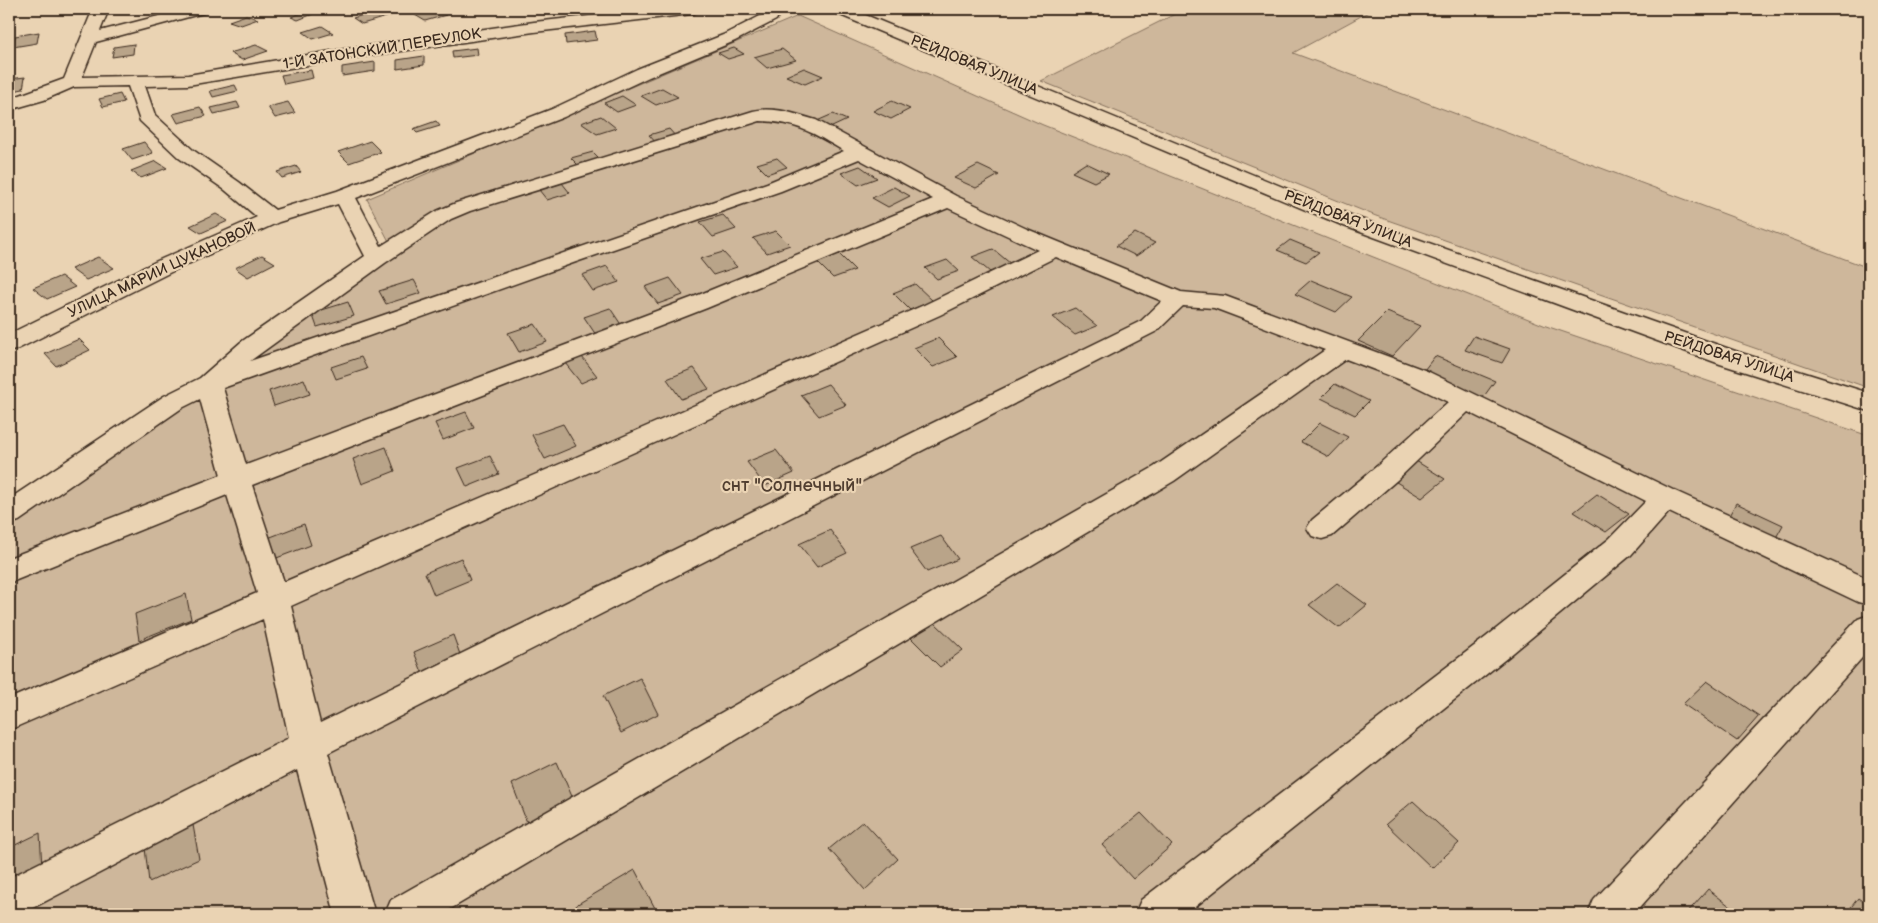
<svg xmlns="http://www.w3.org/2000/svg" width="1878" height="923" viewBox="0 0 1878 923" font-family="'Balsamiq Sans',sans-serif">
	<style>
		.green { fill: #ceb79b; stroke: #84705c }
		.building { fill: #b9a489; stroke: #3b2a1e }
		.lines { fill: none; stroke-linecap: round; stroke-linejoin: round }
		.minor-casing { stroke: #3b2a1e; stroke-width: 3 }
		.major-casing { stroke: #3b2a1e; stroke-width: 3 }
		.minor { fill: #ead3b3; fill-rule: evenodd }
		.major { fill: #ead3b3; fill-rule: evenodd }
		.labels { text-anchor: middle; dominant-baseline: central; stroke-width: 4.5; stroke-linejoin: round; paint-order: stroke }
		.far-street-label { font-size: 15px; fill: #3b2a1e; stroke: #ead3b3 }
		.park-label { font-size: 18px; fill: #513f31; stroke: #ead3b3 }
	</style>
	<rect width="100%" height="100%" fill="#ead3b3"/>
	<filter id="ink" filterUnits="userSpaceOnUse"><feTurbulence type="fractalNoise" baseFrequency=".02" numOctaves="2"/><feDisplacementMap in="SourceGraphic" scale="10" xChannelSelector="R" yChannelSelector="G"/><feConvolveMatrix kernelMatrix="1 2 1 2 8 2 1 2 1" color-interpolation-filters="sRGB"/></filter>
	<g filter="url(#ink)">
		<!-- green -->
		<g class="green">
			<polygon points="1185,9 1374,9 1293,53 1869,268 1869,388 1376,216 1041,81"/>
			<polygon points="798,16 1043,125 1546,326 1869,436 1869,914 9,914 9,522 261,347 394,251 367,199"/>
		</g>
		<!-- building -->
		<g class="building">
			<polygon points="384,9 393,15 362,24 353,18"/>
			<polygon points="436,9 446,15 425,21 415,15"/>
			<polygon points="307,11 313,14 298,20 291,17"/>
			<polygon points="246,15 258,19 241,25 229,21"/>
			<polygon points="322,26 333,33 313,39 303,32"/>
			<polygon points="595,31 597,40 566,44 565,35"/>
			<polygon points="39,32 37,43 13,47 15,36"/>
			<polygon points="134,44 133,54 112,57 114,47"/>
			<polygon points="256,45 268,51 242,60 230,53"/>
			<polygon points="477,48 478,55 453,58 452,51"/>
			<polygon points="734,48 744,54 728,59 718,53"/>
			<polygon points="782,49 796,60 767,68 754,57"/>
			<polygon points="424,56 424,65 397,69 397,60"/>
			<polygon points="375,62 375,71 342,76 342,67"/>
			<polygon points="804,68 823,76 805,84 786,76"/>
			<polygon points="311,70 313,78 284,84 281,75"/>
			<polygon points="25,77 23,89 9,92 9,79"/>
			<polygon points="235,85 238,91 213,97 210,91"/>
			<polygon points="662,88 678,97 656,105 641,96"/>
			<polygon points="120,94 124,102 103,107 99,99"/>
			<polygon points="622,96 636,105 617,112 604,103"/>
			<polygon points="892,101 910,109 891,119 873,111"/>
			<polygon points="237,102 240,108 214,114 211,108"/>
			<polygon points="288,102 295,113 275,118 268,107"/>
			<polygon points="200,107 206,116 178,123 173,114"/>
			<polygon points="833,114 847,120 830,128 817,121"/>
			<polygon points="601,116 616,128 597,134 581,123"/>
			<polygon points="436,121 440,126 417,133 413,129"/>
			<polygon points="669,129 677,138 657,144 649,135"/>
			<polygon points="370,141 381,152 349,163 338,152"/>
			<polygon points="144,142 153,153 132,160 123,149"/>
			<polygon points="593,152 601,160 580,167 571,158"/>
			<polygon points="777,158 787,167 767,174 757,164"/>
			<polygon points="156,161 167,168 141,178 131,171"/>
			<polygon points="1086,163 1109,174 1094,182 1072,172"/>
			<polygon points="978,165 999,175 976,188 954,178"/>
			<polygon points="296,166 301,172 282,178 277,172"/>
			<polygon points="860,166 877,178 858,185 841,173"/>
			<polygon points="562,183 570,193 547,200 539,190"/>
			<polygon points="894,187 910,196 888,207 872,198"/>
			<polygon points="216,214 228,221 201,233 190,226"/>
			<polygon points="723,215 736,229 713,237 700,222"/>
			<polygon points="776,231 790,245 767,253 753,238"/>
			<polygon points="1135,233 1155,243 1136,256 1116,246"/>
			<polygon points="1290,240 1319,252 1306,262 1277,250"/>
			<polygon points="993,249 1011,264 990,272 972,257"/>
			<polygon points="723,252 737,267 713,275 700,259"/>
			<polygon points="839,254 855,270 833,278 817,262"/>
			<polygon points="262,255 275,263 248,277 235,268"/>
			<polygon points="98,257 114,268 86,280 71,269"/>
			<polygon points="947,260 959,271 937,279 925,268"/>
			<polygon points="607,266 619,282 593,291 582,275"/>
			<polygon points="61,276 75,287 47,299 33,288"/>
			<polygon points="670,278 683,295 658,304 645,287"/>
			<polygon points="414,280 421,293 386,304 379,291"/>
			<polygon points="1311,280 1352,297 1336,312 1295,294"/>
			<polygon points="915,284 933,301 910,310 893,293"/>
			<polygon points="348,302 354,316 317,327 312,313"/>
			<polygon points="610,308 622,326 596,335 584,317"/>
			<polygon points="1075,308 1097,326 1075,335 1053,317"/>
			<polygon points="1387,312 1420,326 1392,356 1358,341"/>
			<polygon points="535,324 547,342 519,352 508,333"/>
			<polygon points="1474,336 1510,349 1502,363 1465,350"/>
			<polygon points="938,338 957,357 933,367 914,348"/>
			<polygon points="79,339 90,350 56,366 45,354"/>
			<polygon points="1435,356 1495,381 1482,399 1421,374"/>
			<polygon points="361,357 367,369 336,379 331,367"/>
			<polygon points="582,357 597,376 581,383 565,363"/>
			<polygon points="694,368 709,389 681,399 667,379"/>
			<polygon points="304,379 310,394 274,406 269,391"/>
			<polygon points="828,384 846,405 819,416 801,395"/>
			<polygon points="1335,384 1369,401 1355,415 1321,398"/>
			<polygon points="466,412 474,428 443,440 435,423"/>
			<polygon points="1320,423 1348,437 1329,457 1301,442"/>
			<polygon points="563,424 576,446 545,459 532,435"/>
			<polygon points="386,447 395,471 362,484 353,459"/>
			<polygon points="776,450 794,473 765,486 747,462"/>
			<polygon points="490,456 499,474 467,487 458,468"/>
			<polygon points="1416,461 1445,479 1422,498 1393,480"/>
			<polygon points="1597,494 1629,514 1606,532 1574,512"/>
			<polygon points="1736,503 1783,525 1773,543 1726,521"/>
			<polygon points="304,524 311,545 274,559 268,538"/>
			<polygon points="830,530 847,553 817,567 799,544"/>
			<polygon points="941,536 958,559 927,572 910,549"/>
			<polygon points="461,558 470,580 434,595 425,573"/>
			<polygon points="1337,583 1367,605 1339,628 1309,605"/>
			<polygon points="186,594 191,619 139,640 135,614"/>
			<polygon points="934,622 963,650 940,667 911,638"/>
			<polygon points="453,635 462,660 424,677 414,652"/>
			<polygon points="640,678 658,714 621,733 603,696"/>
			<polygon points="1707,681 1759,716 1737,741 1683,704"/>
			<polygon points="557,762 574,801 528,825 512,784"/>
			<polygon points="1413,801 1459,843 1432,868 1386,824"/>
			<polygon points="1141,813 1172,845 1133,879 1102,845"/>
			<polygon points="863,821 898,859 865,890 829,849"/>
			<polygon points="193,825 199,859 149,882 145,848"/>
			<polygon points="40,833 42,868 9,883 9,848"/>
			<polygon points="635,870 656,910 649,914 581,914 576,905"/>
			<polygon points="1708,889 1740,914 1686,914"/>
			<polygon points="1858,898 1869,906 1869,914 1846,914"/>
		</g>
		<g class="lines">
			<defs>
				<g id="minor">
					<path d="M93,9h16l-9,22 86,-22h24l-3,3 -111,30 -14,35 106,-2 144,-24 202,-29 119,-13h47l-3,3 -5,2 -158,18 -202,29 -144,24 -43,1 10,29 38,35 46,32 36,28 62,-19 215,-82 85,-40 86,-34 41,-21 2,-5h16l-6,11 -41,21 -86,36 -85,40 -208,81 25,48 56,-35 19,-8 297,-92c21,-5 42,3 63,9l140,76 71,33 154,63 44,4 202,75 248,120 194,88v26l-11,-3 -189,-90 -38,43 -123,102 -322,257h-51l6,-14 345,-263 123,-98 37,-38 -178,-89 -71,68 -65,56 -10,3 -10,-3 -5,-8 5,-8 65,-54 71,-64 -39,-19 -63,-24 -172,122 -732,433h-57l6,-14 763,-433 171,-117 -111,-42 -31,-2 -26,25 -829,422 47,161h-40l-38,-144 -274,143 -14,1v-36l280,-140 -26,-119 -254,111v-31l248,-106 -30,-98 -218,88v-25l212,-83 -21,-76 -18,9 -163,113 -10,3v-25l155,-103 36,-18 41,-36 124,-86 -27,-52 -59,18 -106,49 -155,78 -9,3v-18l148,-73 100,-44 -32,-27 -46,-32 -39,-37 -12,-35 -54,1 -30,13 -35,10v-11l55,-20zM760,121c37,1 53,12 84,30l-77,32 -517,178 135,-98 66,-44 19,-8zM859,159l74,40 -242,99 -445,167 -23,-77 353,-126 205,-71zM948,208l90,42 -114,55 -343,150 -297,127 -32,-97 455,-177zM1056,257l106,44 -21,20 -821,402 -29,-117 649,-291z"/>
					<polygon points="1869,615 1869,650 1634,914 1588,914 1594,900 1858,619"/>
				</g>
				<polygon id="major" points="830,9 851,9 1358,218 1738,352 1869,393 1869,411 1720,364 1344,226 833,12"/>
			</defs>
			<!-- minor casing -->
			<use href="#minor" class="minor-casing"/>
			<!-- major casing -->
			<use href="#major" class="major-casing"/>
			<!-- minor -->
			<use href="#minor" class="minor"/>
			<!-- major -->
			<use href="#major" class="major"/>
		</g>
	</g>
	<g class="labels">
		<!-- far-street labels -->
		<g class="far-street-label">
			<text transform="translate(382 49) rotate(-9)">1-Й ЗАТОНСКИЙ ПЕРЕУЛОК</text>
			<text transform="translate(974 65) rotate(22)">РЕЙДОВАЯ УЛИЦА</text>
			<text transform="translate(1348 219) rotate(21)">РЕЙДОВАЯ УЛИЦА</text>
			<text transform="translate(162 270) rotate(-25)">УЛИЦА МАРИИ ЦУКАНОВОЙ</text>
			<text transform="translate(1729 357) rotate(18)">РЕЙДОВАЯ УЛИЦА</text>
		</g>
		<!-- park labels -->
		<g class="park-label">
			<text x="792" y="485">снт "Солнечный"</text>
		</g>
	</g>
	<!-- margin -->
	<rect width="1878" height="923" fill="none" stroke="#ead3b3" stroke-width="30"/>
	<rect x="15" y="15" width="1848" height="893" fill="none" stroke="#3b2a1e" stroke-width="2" filter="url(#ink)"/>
</svg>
